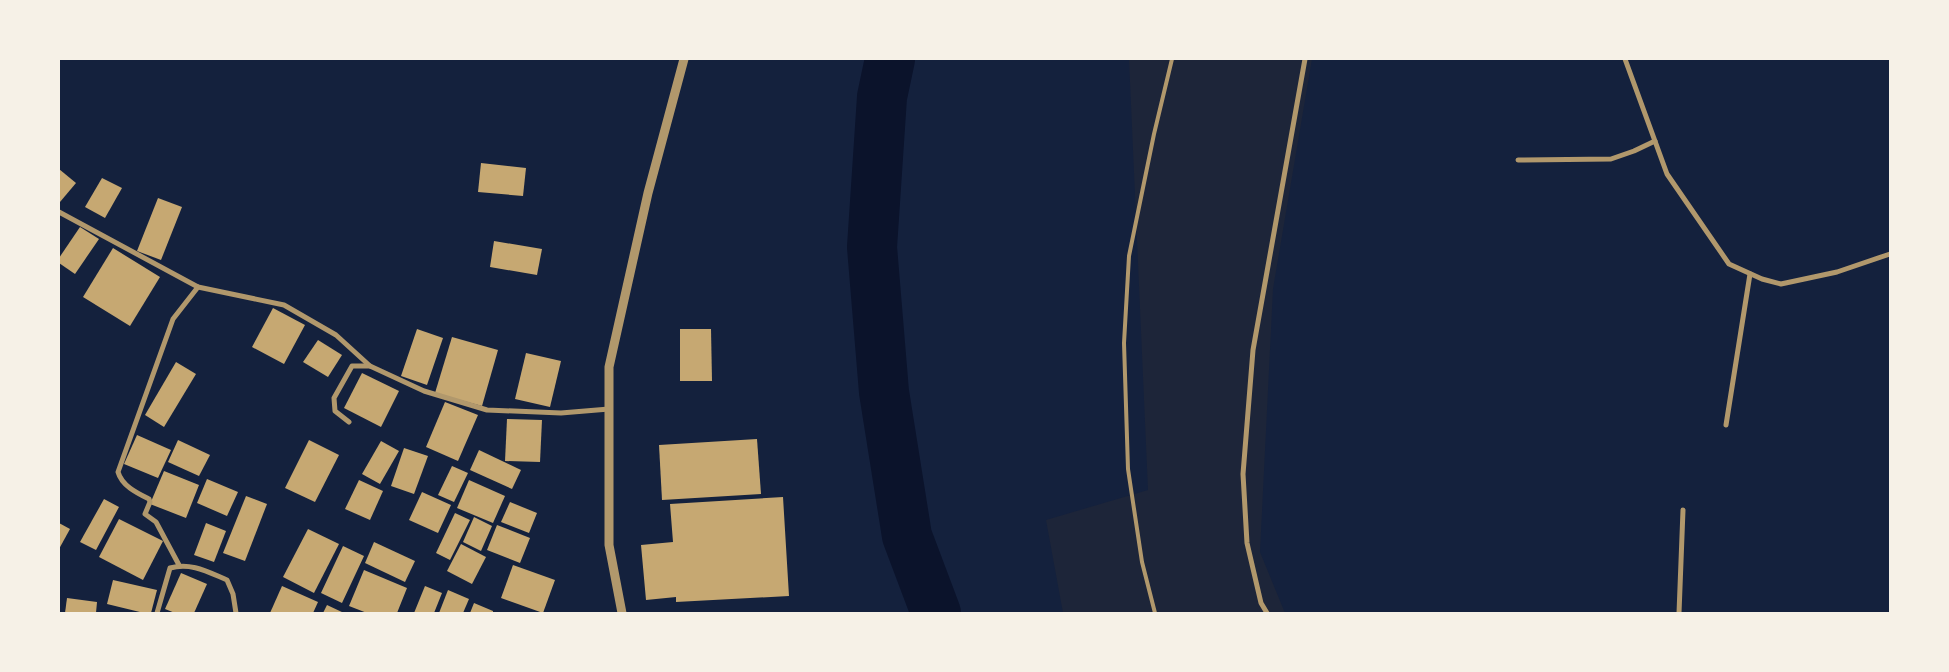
<svg xmlns="http://www.w3.org/2000/svg" width="1949" height="672" viewBox="0 0 1949 672" font-family="'Public Sans',sans-serif">
	<style>
		.green { fill: #1d2539 }
		.lines { fill: none; stroke-linecap: round; stroke-linejoin: round }
		.river { stroke: #0b132b; stroke-width: 50 }
		.building { fill: #c6a872 }
		.service { stroke: #b1986c; stroke-width: 4 }
		.minor { stroke: #b1986c; stroke-width: 5 }
		.tertiary { stroke: #b1986c; stroke-width: 9 }
	</style>
	<rect width="100%" height="100%" fill="#14213d"/>
	<!-- green -->
	<polygon class="green" points="1129,59 1312,59 1273,289 1260,552 1285,613 1063,613 1046,520 1148,490"/>
	<g class="lines">
		<!-- river -->
		<polyline class="river" points="890,59 882,97 872,247 884,392 907,536 936,613"/>
	</g>
	<!-- building -->
	<g class="building">
		<polygon points="481,163 526,168 523,196 478,192"/>
		<polygon points="59,169 76,183 60,202 59,201"/>
		<polygon points="102,178 122,188 105,218 85,207"/>
		<polygon points="158,198 182,207 161,260 137,251"/>
		<polygon points="80,227 99,239 75,274 59,263 59,258"/>
		<polygon points="494,241 542,249 537,275 490,267"/>
		<polygon points="113,248 160,277 130,326 83,297"/>
		<polygon points="273,308 305,325 284,364 252,347"/>
		<polygon points="417,329 443,338 427,385 401,376"/>
		<polygon points="680,329 711,329 712,381 680,381"/>
		<polygon points="452,337 498,350 482,406 435,393"/>
		<polygon points="318,340 342,355 328,377 303,362"/>
		<polygon points="526,353 561,361 550,407 515,399"/>
		<polygon points="176,362 196,374 164,427 145,415"/>
		<polygon points="362,373 399,391 381,427 344,408"/>
		<polygon points="445,402 478,415 458,461 426,447"/>
		<polygon points="507,419 542,420 540,462 505,461"/>
		<polygon points="137,435 171,450 158,478 124,464"/>
		<polygon points="757,439 761,494 662,500 659,445"/>
		<polygon points="178,440 210,455 199,476 168,462"/>
		<polygon points="309,440 339,455 315,502 285,488"/>
		<polygon points="381,441 399,451 380,484 362,474"/>
		<polygon points="404,448 428,456 414,494 391,486"/>
		<polygon points="479,450 521,470 512,489 470,470"/>
		<polygon points="452,466 468,473 454,502 438,495"/>
		<polygon points="164,471 199,485 186,518 150,504"/>
		<polygon points="207,479 238,492 227,516 197,503"/>
		<polygon points="359,480 383,491 370,520 345,509"/>
		<polygon points="469,480 505,496 493,523 457,508"/>
		<polygon points="422,492 451,505 438,533 409,520"/>
		<polygon points="246,496 267,504 245,561 223,553"/>
		<polygon points="783,497 789,596 676,602 676,597 646,600 641,545 673,542 670,504"/>
		<polygon points="104,499 119,507 96,550 80,542"/>
		<polygon points="510,502 537,513 529,533 501,522"/>
		<polygon points="455,513 470,520 450,560 436,553"/>
		<polygon points="474,517 492,526 481,551 463,542"/>
		<polygon points="119,519 163,541 143,580 99,557"/>
		<polygon points="59,523 70,529 59,549"/>
		<polygon points="206,523 226,531 214,562 194,555"/>
		<polygon points="497,525 530,538 520,563 487,550"/>
		<polygon points="308,529 339,544 314,593 283,577"/>
		<polygon points="374,542 415,561 405,582 365,563"/>
		<polygon points="461,544 486,557 472,584 447,571"/>
		<polygon points="343,546 364,556 342,603 321,593"/>
		<polygon points="513,565 555,580 543,613 501,598"/>
		<polygon points="364,570 407,588 397,613 367,613 349,606"/>
		<polygon points="181,573 207,584 194,613 175,613 165,609"/>
		<polygon points="113,580 157,590 151,613 144,613 107,604"/>
		<polygon points="282,586 318,602 313,613 270,613"/>
		<polygon points="425,586 442,593 434,613 414,613"/>
		<polygon points="448,590 469,599 463,613 439,613"/>
		<polygon points="67,598 97,602 96,613 65,613"/>
		<polygon points="474,603 493,611 493,613 470,613"/>
		<polygon points="327,605 344,613 323,613"/>
	</g>
	<g class="lines">
		<!-- service -->
		<polyline class="service" points="1155,613 1142,562 1128,469 1124,343 1129,256 1154,134 1172,59"/>
		<!-- minor -->
		<g class="minor">
			<polyline points="1625,59 1667,174 1729,264 1762,279 1781,284 1837,272 1890,254"/>
			<polyline points="1518,160 1611,159 1634,151 1655,141"/>
			<polyline points="59,212 198,287 284,305 336,335 370,366"/>
			<polyline points="349,422 335,411 334,398 352,366 370,366 424,391 487,410 561,413 609,409"/>
			<polyline points="1726,425 1750,274"/>
			<path d="M179,565l-23,-43 -11,-8 5,-12 -1,-3c-12,-6 -27,-13 -31,-27l55,-153 25,-32"/>
			<path d="M157,613l13,-45c21,-6 38,4 57,12l6,14 3,19"/>
			<polyline points="1267,613 1261,603 1247,543 1243,474 1253,350 1305,59"/>
			<polyline points="1679,613 1683,510"/>
		</g>
		<!-- tertiary -->
		<polyline class="tertiary" points="622,613 609,545 609,367 648,193 684,59"/>
	</g>
	<!-- border -->
	<rect width="1949" height="672" fill="none" stroke="#f6f1e7" stroke-width="120"/>
</svg>
